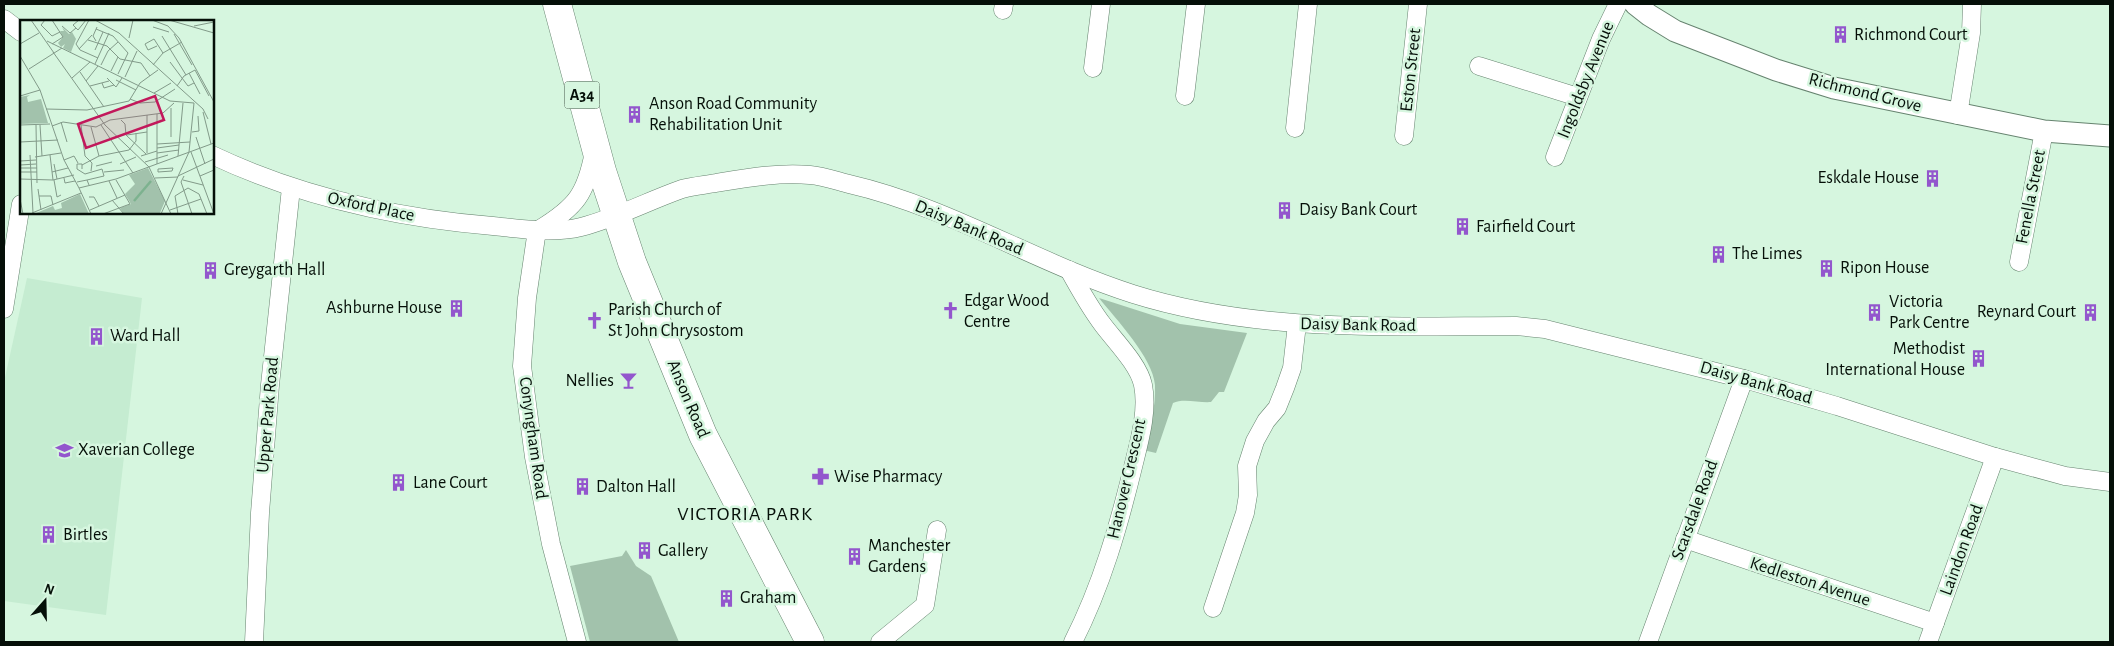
<svg xmlns="http://www.w3.org/2000/svg" width="2114" height="646" viewBox="0 0 2114 646" font-family="'Alegreya Sans',sans-serif">
	<style>
		.built { fill: #c5ecd1 }
		.green { fill: #a2c2ac }
		.lines { fill: none; stroke-linecap: round; stroke-linejoin: round }
		.minor-casing { stroke: #66836f; stroke-width: 19 }
		.tertiary-casing { stroke: #66836f; stroke-width: 23 }
		.trunk-casing { stroke: #66836f; stroke-width: 29 }
		.minor { stroke: #fff; stroke-width: 18 }
		.tertiary { stroke: #fff; stroke-width: 21 }
		.trunk { stroke: #fff; stroke-width: 28 }
		.labels { text-anchor: middle; dominant-baseline: central; stroke-width: 5; stroke-linejoin: round; paint-order: stroke }
		.shield { fill: #d6f6df; stroke: #445448; stroke-width: 1 }
		.shield-label { font-size: 16px; font-weight: bold; fill: #050f08 }
		.poi-label { font-size: 18px; fill: #050f08; stroke: #d6f6df; text-anchor: start }
		.street-label { font-size: 18px; fill: #050f08; stroke: #d6f6df }
		.quarter-label { font-size: 20px; letter-spacing: 1px; fill: #050f08; stroke: #d6f6df }
		.inset-river { fill: none; stroke: #7db28f; stroke-width: 2.5 }
		.inset-road { fill: none; stroke: #829a89; stroke-width: 1 }
		.view { fill: #c2185b; fill-opacity: 0.15; stroke: #c2185b; stroke-width: 2.5 }
		.inset-edge { fill: none; stroke: #050f08; stroke-width: 2.5 }
	</style>
	<rect width="100%" height="100%" fill="#d6f6df"/>
	<!-- built -->
	<polygon class="built" points="27,278 142,298 106,615 4,601 4,382"/>
	<!-- green -->
	<g class="green">
		<path d="M1099,298l81,26 67,9 -23,59h-5l-8,10c-12,1 -28,-4 -38,1l-17,50 -13,-3c7,-22 13,-42 12,-65 -2,-27 -39,-66 -56,-87z"/>
		<polygon points="626,550 636,566 651,576 679,642 590,642 570,566 622,556"/>
	</g>
	<g class="lines">
		<defs>
			<g id="minor">
				<polyline points="1003,10 1004,4"/>
				<polyline points="4,19 21,32"/>
				<polyline points="1479,66 1578,97"/>
				<polyline points="1093,68 1101,4"/>
				<polyline points="1185,96 1196,4"/>
				<polyline points="1958,115 1971,33 1972,4"/>
				<polyline points="1295,128 1308,4"/>
				<polyline points="1404,136 1418,4"/>
				<path d="M212,155c89,42 184,63 281,71 29,3 60,8 88,1 35,-9 67,-26 101,-38 11,-3 23,-4 34,-6 30,-5 63,-11 94,-8 13,1 27,6 39,9 100,23 187,79 284,110 124,39 255,32 383,32l29,3 199,50 93,27 158,51 70,19 45,6"/>
				<polyline points="1555,157 1601,39 1618,4"/>
				<path d="M540,229c36,-22 46,-35 54,-77"/>
				<polyline points="537,230 527,298 522,366 534,457 551,544 577,642"/>
				<polyline points="2019,262 2044,131"/>
				<path d="M1069,270c11,20 21,38 34,55 12,16 36,40 40,60 5,25 -3,54 -9,78 -15,62 -32,122 -61,179"/>
				<polyline points="4,309 21,204"/>
				<polyline points="1685,539 1935,623"/>
				<polyline points="1213,608 1245,513 1248,495 1247,466 1255,441 1266,421 1277,408 1285,388 1292,368 1297,324"/>
				<polyline points="254,642 260,513 270,385 291,188"/>
				<polyline points="880,642 925,605 937,530"/>
				<polyline points="1648,642 1744,379"/>
				<polyline points="1928,642 1995,457"/>
			</g>
			<polyline id="tertiary" points="1635,4 1649,15 1675,31 1776,70 1834,88 2044,131 2110,136"/>
			<polyline id="trunk" points="557,4 602,171 632,262 703,435 810,642"/>
		</defs>
		<!-- minor casing -->
		<use href="#minor" class="minor-casing"/>
		<!-- tertiary casing -->
		<use href="#tertiary" class="tertiary-casing"/>
		<!-- trunk casing -->
		<use href="#trunk" class="trunk-casing"/>
		<!-- minor -->
		<use href="#minor" class="minor"/>
		<!-- tertiary -->
		<use href="#tertiary" class="tertiary"/>
		<!-- trunk -->
		<use href="#trunk" class="trunk"/>
	</g>
	<!-- icons -->
	<defs>
		<symbol id="building-bare" viewBox="-9 -9 18 18"><path d="M-4-6H4V6H1V3H-1V6H-4ZM-2.5-4.3h1.7v1.8h-1.7ZM.8-4.3h1.7v1.8H.8ZM-2.5-1h1.7V.8h-1.7ZM.8-1h1.7V.8H.8Z" fill="#9356cd" stroke="#d6f6df" stroke-width="2.5" paint-order="stroke"/></symbol>
		<symbol id="church-bare" viewBox="-9 -9 18 18"><path d="M-1.2-6h2.4v3.5h3.3v2.4h-3.3V6h-2.4V-.1h-3.3v-2.4h3.3Z" fill="#9356cd" stroke="#d6f6df" stroke-width="2.5" paint-order="stroke"/></symbol>
		<symbol id="bar-bare" viewBox="-9 -9 18 18"><path d="M-6-5H6L.8 .8V4.5H3.5V6h-7V4.5H-.8V.8Z" fill="#9356cd" stroke="#d6f6df" stroke-width="2.5" paint-order="stroke"/></symbol>
		<symbol id="university-bare" viewBox="-9 -9 18 18"><path d="M0-5L7-2L0 1L-7-2ZM-4 1L0 2.5L4 1V4Q0 6-4 4Z" fill="#9356cd" stroke="#d6f6df" stroke-width="2.5" paint-order="stroke"/></symbol>
		<symbol id="pharmacy-bare" viewBox="-9 -9 18 18"><path d="M-2-6h4v4h4v4h-4v4h-4v-4h-4v-4h4Z" fill="#9356cd" stroke="#d6f6df" stroke-width="2.5" paint-order="stroke"/></symbol>
	</defs>
	<g fill-rule="evenodd">
		<use href="#building-bare" x="1828" y="22" width="25" height="25"/>
		<use href="#building-bare" x="622" y="102" width="25" height="25"/>
		<use href="#building-bare" x="1920" y="166" width="25" height="25"/>
		<use href="#building-bare" x="1272" y="198" width="25" height="25"/>
		<use href="#building-bare" x="1450" y="214" width="25" height="25"/>
		<use href="#building-bare" x="1706" y="242" width="25" height="25"/>
		<use href="#building-bare" x="1814" y="256" width="25" height="25"/>
		<use href="#building-bare" x="198" y="258" width="25" height="25"/>
		<use href="#building-bare" x="444" y="296" width="25" height="25"/>
		<use href="#church-bare" x="938" y="298" width="25" height="25"/>
		<use href="#building-bare" x="1862" y="300" width="25" height="25"/>
		<use href="#building-bare" x="2078" y="300" width="25" height="25"/>
		<use href="#church-bare" x="582" y="308" width="25" height="25"/>
		<use href="#building-bare" x="84" y="324" width="25" height="25"/>
		<use href="#building-bare" x="1966" y="346" width="25" height="25"/>
		<use href="#bar-bare" x="616" y="368" width="25" height="25"/>
		<use href="#university-bare" x="52" y="438" width="25" height="25"/>
		<use href="#pharmacy-bare" x="808" y="464" width="25" height="25"/>
		<use href="#building-bare" x="386" y="470" width="25" height="25"/>
		<use href="#building-bare" x="570" y="474" width="25" height="25"/>
		<use href="#building-bare" x="36" y="522" width="25" height="25"/>
		<use href="#building-bare" x="632" y="538" width="25" height="25"/>
		<use href="#building-bare" x="842" y="544" width="25" height="25"/>
		<use href="#building-bare" x="714" y="586" width="25" height="25"/>
	</g>
	<g class="labels">
		<!-- shield labels -->
		<rect class="shield" x="564.5" y="81.5" width="35" height="27" rx="4"/>
		<g class="shield-label">
			<text x="582" y="95">A34</text>
		</g>
		<!-- poi labels -->
		<g class="poi-label">
			<text x="1854" y="35">Richmond Court</text>
			<text x="649" y="104">Anson Road Community<tspan x="649" dy="21">Rehabilitation Unit</tspan></text>
			<text x="1919" y="178" text-anchor="end">Eskdale House</text>
			<text x="1299" y="210">Daisy Bank Court</text>
			<text x="1476" y="227">Fairfield Court</text>
			<text x="1732" y="254">The Limes</text>
			<text x="1840" y="268">Ripon House</text>
			<text x="224" y="270">Greygarth Hall</text>
			<text x="964" y="301">Edgar Wood<tspan x="964" dy="21">Centre</tspan></text>
			<text x="1889" y="302">Victoria<tspan x="1889" dy="21">Park Centre</tspan></text>
			<text x="442" y="308" text-anchor="end">Ashburne House</text>
			<text x="608" y="310">Parish Church of<tspan x="608" dy="21">St John Chrysostom</tspan></text>
			<text x="2076" y="312" text-anchor="end">Reynard Court</text>
			<text x="110" y="336">Ward Hall</text>
			<text x="1965" y="349" text-anchor="end">Methodist<tspan x="1965" dy="21">International House</tspan></text>
			<text x="614" y="381" text-anchor="end">Nellies</text>
			<text x="78" y="450">Xaverian College</text>
			<text x="834" y="477">Wise Pharmacy</text>
			<text x="413" y="483">Lane Court</text>
			<text x="596" y="487">Dalton Hall</text>
			<text x="63" y="535">Birtles</text>
			<text x="868" y="546">Manchester<tspan x="868" dy="21">Gardens</tspan></text>
			<text x="658" y="551">Gallery</text>
			<text x="740" y="598">Graham</text>
		</g>
		<!-- street labels -->
		<g class="street-label">
			<text transform="translate(1411 70) rotate(-84)">Eston Street</text>
			<text transform="translate(1586 80) rotate(-68)">Ingoldsby Avenue</text>
			<text transform="translate(1865 93) rotate(14)">Richmond Grove</text>
			<text transform="translate(2031 197) rotate(-79)">Fenella Street</text>
			<text transform="translate(371 207) rotate(12)">Oxford Place</text>
			<text transform="translate(969 228) rotate(23)">Daisy Bank Road</text>
			<text transform="translate(1358 325) rotate(1)">Daisy Bank Road</text>
			<text transform="translate(1756 383) rotate(16)">Daisy Bank Road</text>
			<text transform="translate(688 399) rotate(67)">Anson Road</text>
			<text transform="translate(268 415) rotate(-85)">Upper Park Road</text>
			<text transform="translate(533 438) rotate(82)">Conyngham Road</text>
			<text transform="translate(1127 479) rotate(-77)">Hanover Crescent</text>
			<text transform="translate(1695 510) rotate(-70)">Scarsdale Road</text>
			<text transform="translate(1962 550) rotate(-70)">Laindon Road</text>
			<text transform="translate(1810 582) rotate(18)">Kedleston Avenue</text>
		</g>
		<!-- quarter labels -->
		<g class="quarter-label">
			<text x="745" y="514">VICTORIA PARK</text>
		</g>
	</g>
	<!-- overview -->
	<g transform="translate(20 20)">
		<rect width="194" height="194" fill="#d6f6df"/>
		<path d="M42,7l7,7 3,-2 4,7 -5,13 -8,-4 2,-4 -4,3 -3,-4 5,-6 -3,-6h4zM10,75l-3,2 1,5 13,-3 7,24 -28,1v-27zM128,148l17,33 -5,12 -36,1 -4,-6 11,-4 -6,-10 10,-10 -6,-9zM60,174l9,20h-55l19,-8 2,4 7,-2 -1,-5z" fill="#a2c2ac"/>
		<path class="inset-river" d="M114,181l17,-20"/>
		<path class="inset-road" d="M11,0l23,33M25,0l-4,5 11,11 8,-4M59,0l-6,5 5,5 8,-10M69,0l-13,24 4,6 18,8M75,0l24,13 84,76 5,10M132,0l16,6 11,12 35,64M149,0l45,13M42,6l8,7 6,-5M174,6l20,-4M133,7l16,5M76,9l17,7 15,17M154,14l18,31M142,16l8,13M109,18l4,-18M68,20l19,6 13,13 21,4 9,13M27,21l123,60 24,2M76,21l-3,-5 4,-9M0,24l19,-11M32,24l11,-7 -11,-17M137,26l-9,4 -3,-6 9,-5 9,14 19,-11M59,29l13,-14M150,29l16,26M75,30l8,-18M33,32l52,73 44,42 22,47M0,36l20,34 24,70 15,28M150,42l18,24 6,-3M75,44l14,-31M81,45l7,-14 10,-9M133,45l10,-12M9,49l33,-21M91,51l7,-14M60,52l24,35M169,53l11,21M98,54l10,-21M105,57l12,-26M52,58l18,-16M87,58l9,9 6,-9M96,60l20,10M66,61l12,-15M82,63l2,5 10,-3M70,66l19,-5M157,66l7,-10 11,-6 14,26M134,73l17,-10M0,76l20,-6M110,79l10,4 15,-1 20,-13M151,88v29M26,89l41,1 42,-9 11,-18 18,-13M183,92l8,32M137,94v50M101,100l4,4 1,11M41,102l6,20M0,105l30,-1M16,105l1,58M20,105l2,31M61,105l4,31 7,7 -1,8M81,105l32,48M32,106l11,-4 33,5 14,-7 53,-7 11,-10M71,107l8,29M172,112l7,-1 -1,-15M106,115l20,19M107,115l20,-3M176,117l9,27M0,122l38,-2M137,124l33,-2M137,128l22,-3M171,132l23,62M127,133v-38M137,133l22,-3M10,135l3,58M30,135l3,25M121,136l16,-5M158,136l5,-53M15,137l26,-4M44,140l10,-4 4,7M0,141l16,-1M125,142l23,-7M34,144l3,15M100,144l16,-7M0,145l16,-1M62,145l17,-9 30,-6 7,-9v-8M76,146l16,-4M0,148h17M153,148l-1,3 -14,1v-3zM62,149v-5h-5v5l8,5 17,-5 2,7M0,152h17M32,152l16,-4M84,152l20,-2M158,156l36,-17M164,156l-3,6 11,32M180,156l14,-6M44,158l1,5 10,-2M135,158l23,-1M0,159l33,1 21,-5M34,160l3,17 4,-2M67,160l17,-4M163,160l20,5M89,161l8,17M57,162l10,-2 2,5M18,169l3,21M19,176h12l2,9M69,177h5l5,9M0,179l3,15M92,180l12,14M70,190l35,-15M150,190l31,-11M12,193l49,-20M71,194l-12,-26 37,-9 98,-36M83,194l27,-10 -14,-24M141,194l28,-62 5,-49M158,194l-3,-18 13,-8 11,6 8,20"/>
		<path class="view" d="M135,76l9,24 -78,28 -8,-24z"/>
		<rect width="194" height="194" class="inset-edge"/>
	</g>
	<!-- border -->
	<rect width="2114" height="646" fill="none" stroke="#050f08" stroke-width="10"/>
	<!-- north arrow -->
	<g transform="translate(45 601) rotate(20)" stroke="#d6f6df" stroke-width="4" paint-order="stroke">
	<path d="M0-4L9 19L0 12L-9 19Z" fill="#050f08"/>
	<text y="-8" font-size="14" font-weight="bold" text-anchor="middle" fill="#050f08">N</text>
	</g>
</svg>
